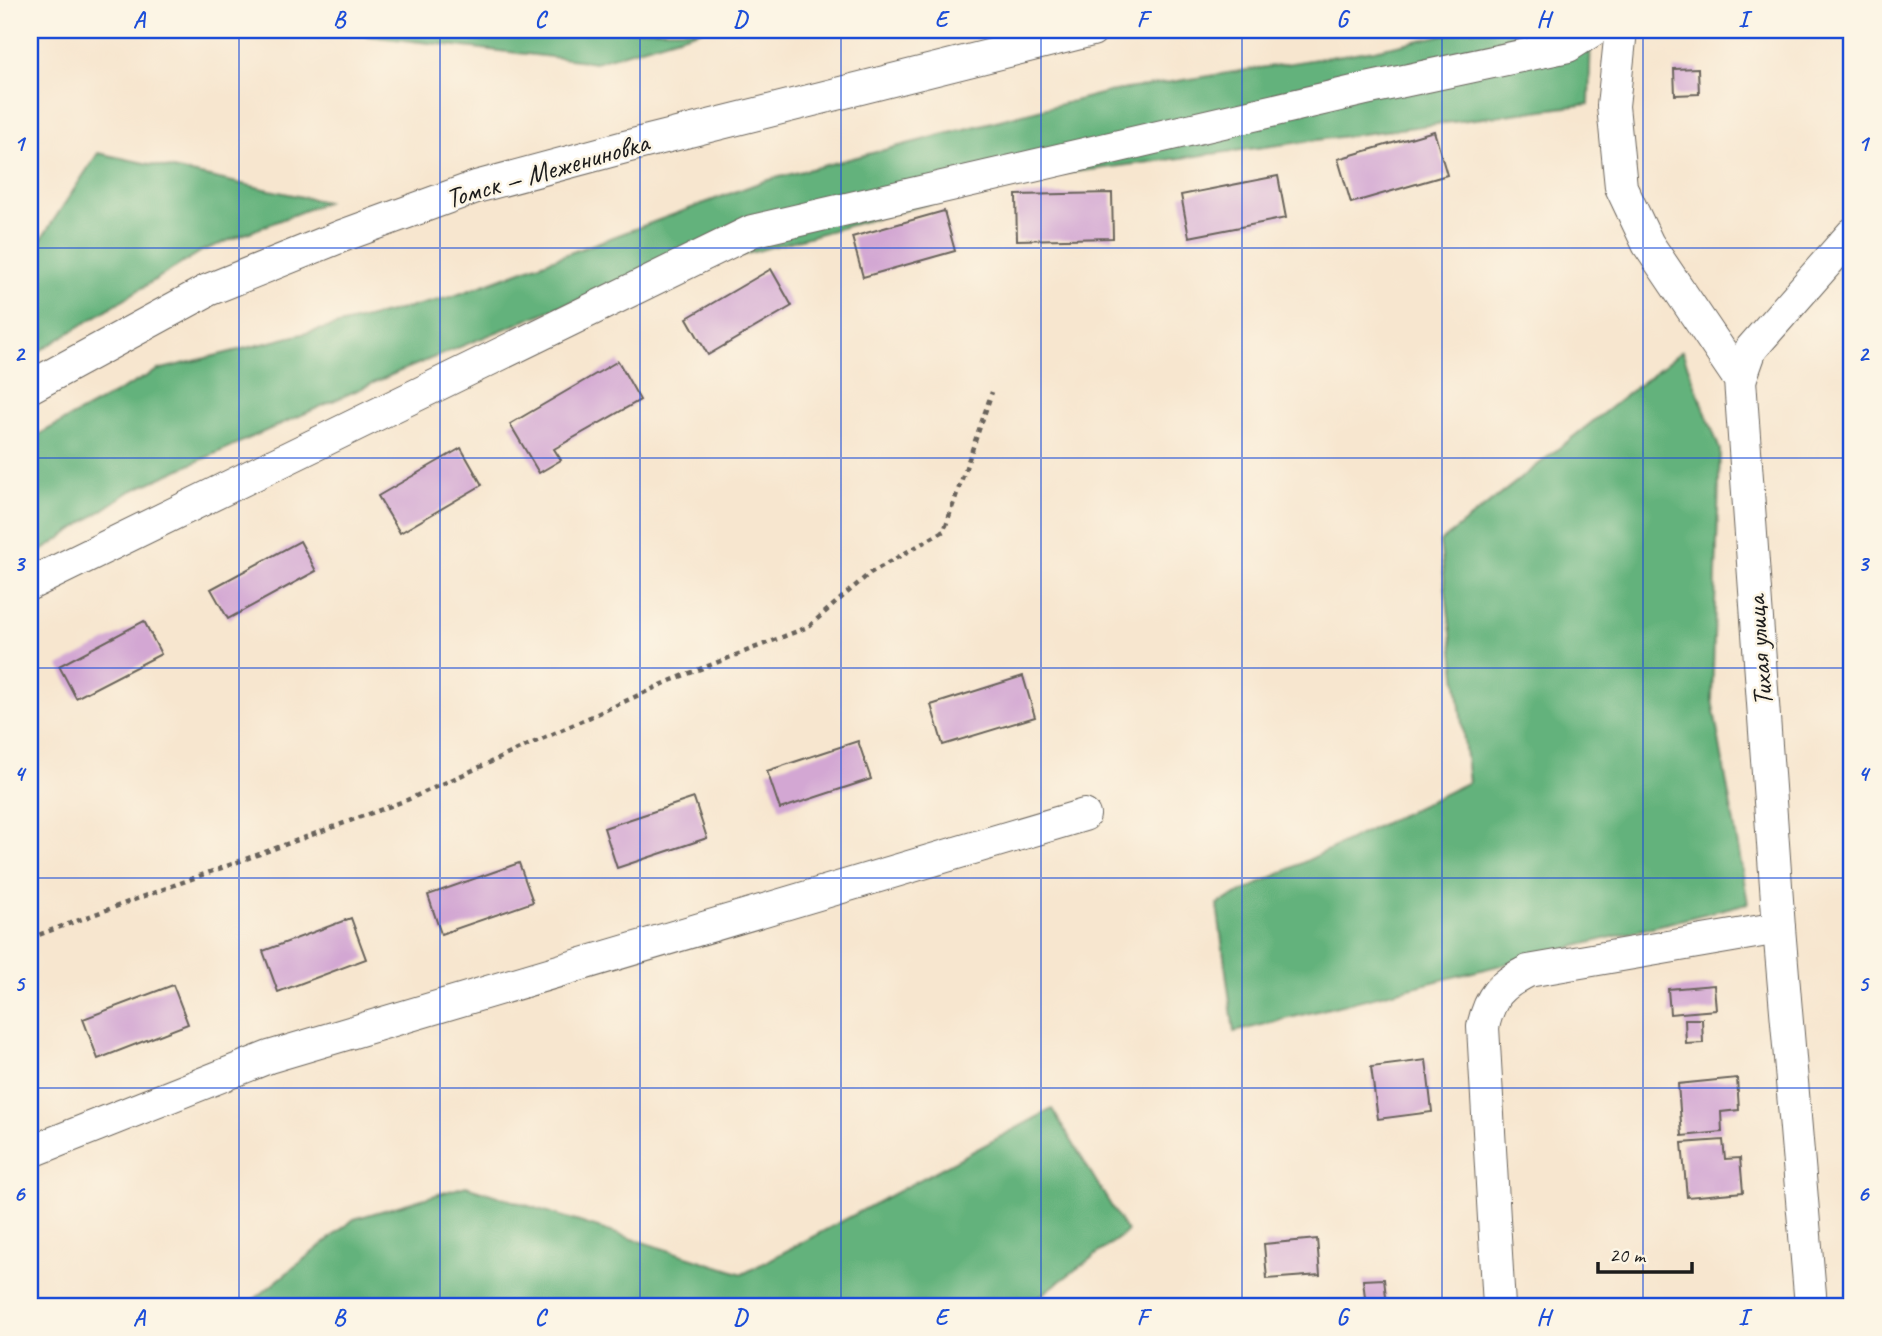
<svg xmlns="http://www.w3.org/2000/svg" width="1882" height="1336" viewBox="0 0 1882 1336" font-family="Caveat,sans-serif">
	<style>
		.forest { fill: #64b27b; stroke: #40674c; stroke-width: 2 }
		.building { fill: #d3a7d3 }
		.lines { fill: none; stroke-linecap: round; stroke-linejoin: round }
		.minor-casing { stroke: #69635b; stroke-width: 34 }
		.path { stroke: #69635b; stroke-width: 4.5; stroke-dasharray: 5 5; stroke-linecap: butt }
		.minor { stroke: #fff; stroke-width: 32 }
		.grid { fill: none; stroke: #1d4ed8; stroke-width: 2; stroke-opacity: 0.55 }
		.labels { text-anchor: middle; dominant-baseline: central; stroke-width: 5; stroke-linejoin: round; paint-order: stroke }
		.street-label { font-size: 28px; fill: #1c1c1c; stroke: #fcf5e5 }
		.neatline { fill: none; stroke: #1d4ed8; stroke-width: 2.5 }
		.grid-label { font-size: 23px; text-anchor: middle; font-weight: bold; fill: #1d4ed8 }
	</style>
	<rect width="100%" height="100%" fill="#fcf5e5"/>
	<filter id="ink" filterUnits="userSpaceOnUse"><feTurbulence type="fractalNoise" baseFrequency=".0143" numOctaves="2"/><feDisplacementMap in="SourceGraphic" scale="14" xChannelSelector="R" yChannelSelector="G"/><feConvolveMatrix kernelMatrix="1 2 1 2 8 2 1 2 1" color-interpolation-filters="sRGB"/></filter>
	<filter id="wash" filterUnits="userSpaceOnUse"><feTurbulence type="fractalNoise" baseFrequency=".00686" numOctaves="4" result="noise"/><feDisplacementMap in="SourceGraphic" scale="28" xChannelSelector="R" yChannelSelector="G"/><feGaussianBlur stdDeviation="1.57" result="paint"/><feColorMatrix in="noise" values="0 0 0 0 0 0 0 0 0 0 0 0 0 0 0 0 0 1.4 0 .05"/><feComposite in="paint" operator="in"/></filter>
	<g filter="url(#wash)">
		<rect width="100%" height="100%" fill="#f7e6cf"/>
		<!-- forest -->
		<g class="forest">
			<polygon points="316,30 702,30 595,62"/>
			<polygon points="1466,30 1591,30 1589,104 1014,180 566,304 398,372 129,492 30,559 30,439 158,370 451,297 764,181 1108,92 1374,50"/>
			<polygon points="98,153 326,202 202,251 30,357 30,256"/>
			<polygon points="1682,351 1720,450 1712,700 1748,903 1234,1032 1217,904 1469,782 1440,542"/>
			<polygon points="1052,1109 1127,1232 1026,1306 246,1306 354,1219 466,1186 743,1274"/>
		</g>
		<g id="blocks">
			<!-- building -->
			<g class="building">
				<polygon points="1698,68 1699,94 1675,95 1674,69"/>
				<polygon points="1434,131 1447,175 1351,203 1338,159"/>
				<polygon points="1278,176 1286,218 1189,237 1181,195"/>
				<polygon points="1112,193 1113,238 1017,240 1016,195"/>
				<polygon points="944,211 955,251 863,277 852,237"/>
				<polygon points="771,269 792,306 708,355 687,318"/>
				<polygon points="618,361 640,400 554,449 561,460 539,473 510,424"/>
				<polygon points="461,448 482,485 400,533 378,496"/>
				<polygon points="300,541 316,571 228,619 211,589"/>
				<polygon points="144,621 161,654 76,698 59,666"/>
				<polygon points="1023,676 1035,717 943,745 931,705"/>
				<polygon points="858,741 871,779 780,809 767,771"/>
				<polygon points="694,798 707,838 617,868 604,828"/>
				<polygon points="519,863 533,902 441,934 428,895"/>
				<polygon points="351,918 366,959 278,992 263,951"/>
				<polygon points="173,985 188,1024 98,1059 83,1019"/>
				<polygon points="1714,985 1716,1010 1670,1014 1668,989"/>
				<polygon points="1685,1019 1702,1019 1703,1043 1686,1044"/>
				<polygon points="1426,1060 1432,1112 1378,1119 1371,1067"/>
				<polygon points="1737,1078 1739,1110 1721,1112 1722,1132 1682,1136 1678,1084"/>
				<polygon points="1723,1140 1725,1159 1740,1158 1743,1192 1687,1197 1682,1143"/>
				<polygon points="1317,1239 1320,1275 1267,1279 1264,1244"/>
				<polygon points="1384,1279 1387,1306 1366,1306 1363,1280"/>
			</g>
		</g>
	</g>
	<g filter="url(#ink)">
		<use href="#blocks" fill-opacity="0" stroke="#69635b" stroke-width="2"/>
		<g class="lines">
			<defs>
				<g id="minor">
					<polyline points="1621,30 1613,106 1621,187 1648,244 1740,380 1779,928 1811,1306"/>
					<polyline points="1740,380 1751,349 1852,234"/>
					<polyline points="30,387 208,290 342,236 476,187 625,147 1092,30"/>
					<polyline points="30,584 752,231 1366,89 1568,46 1593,30"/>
					<polyline points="30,1152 269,1057 1084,815"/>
					<path d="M1499,1306l-16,-279c7,-31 17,-42 45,-56l251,-43"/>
				</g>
			</defs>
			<!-- minor casing -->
			<use href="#minor" class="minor-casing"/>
			<!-- path -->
			<polyline class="path" points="30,938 407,800 672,680 808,627 870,573 944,531 992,392"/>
			<!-- minor -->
			<use href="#minor" class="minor"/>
		</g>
	</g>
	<!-- grid -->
	<path class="grid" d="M239,30v1276M440,30v1276M640,30v1276M841,30v1276M1041,30v1276M1242,30v1276M1442,30v1276M1643,30v1276M30,248h1822M30,458h1822M30,668h1822M30,878h1822M30,1088h1822"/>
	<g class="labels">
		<!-- street labels -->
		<g class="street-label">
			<text transform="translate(547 170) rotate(-16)">Томск — Межениновка</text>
			<text transform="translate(1759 651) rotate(-94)">Тихая улица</text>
		</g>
	</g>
	<!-- margin -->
	<rect width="1882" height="1336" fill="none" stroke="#fcf5e5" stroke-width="77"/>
	<!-- scale -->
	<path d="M1598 1262v10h94v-10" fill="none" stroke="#1c1c1c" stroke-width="3.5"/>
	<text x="1609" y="1262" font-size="21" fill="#1c1c1c" stroke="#fcf5e5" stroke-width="5" paint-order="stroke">20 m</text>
	<rect x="38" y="38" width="1805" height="1260" class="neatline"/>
	<g class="grid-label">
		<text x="139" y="27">A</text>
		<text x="339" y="27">B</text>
		<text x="540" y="27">C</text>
		<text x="740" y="27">D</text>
		<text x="941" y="27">E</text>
		<text x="1142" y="27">F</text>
		<text x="1342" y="27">G</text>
		<text x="1543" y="27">H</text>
		<text x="1743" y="27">I</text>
		<text x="19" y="151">1</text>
		<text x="1863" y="151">1</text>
		<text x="19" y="361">2</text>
		<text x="1863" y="361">2</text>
		<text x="19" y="571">3</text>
		<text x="1863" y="571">3</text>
		<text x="19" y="781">4</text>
		<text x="1863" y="781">4</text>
		<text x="19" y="991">5</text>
		<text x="1863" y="991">5</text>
		<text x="19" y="1201">6</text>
		<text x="1863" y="1201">6</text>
		<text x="139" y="1325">A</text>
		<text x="339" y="1325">B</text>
		<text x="540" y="1325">C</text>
		<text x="740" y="1325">D</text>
		<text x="941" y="1325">E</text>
		<text x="1142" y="1325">F</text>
		<text x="1342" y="1325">G</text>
		<text x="1543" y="1325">H</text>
		<text x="1743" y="1325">I</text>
	</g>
</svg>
